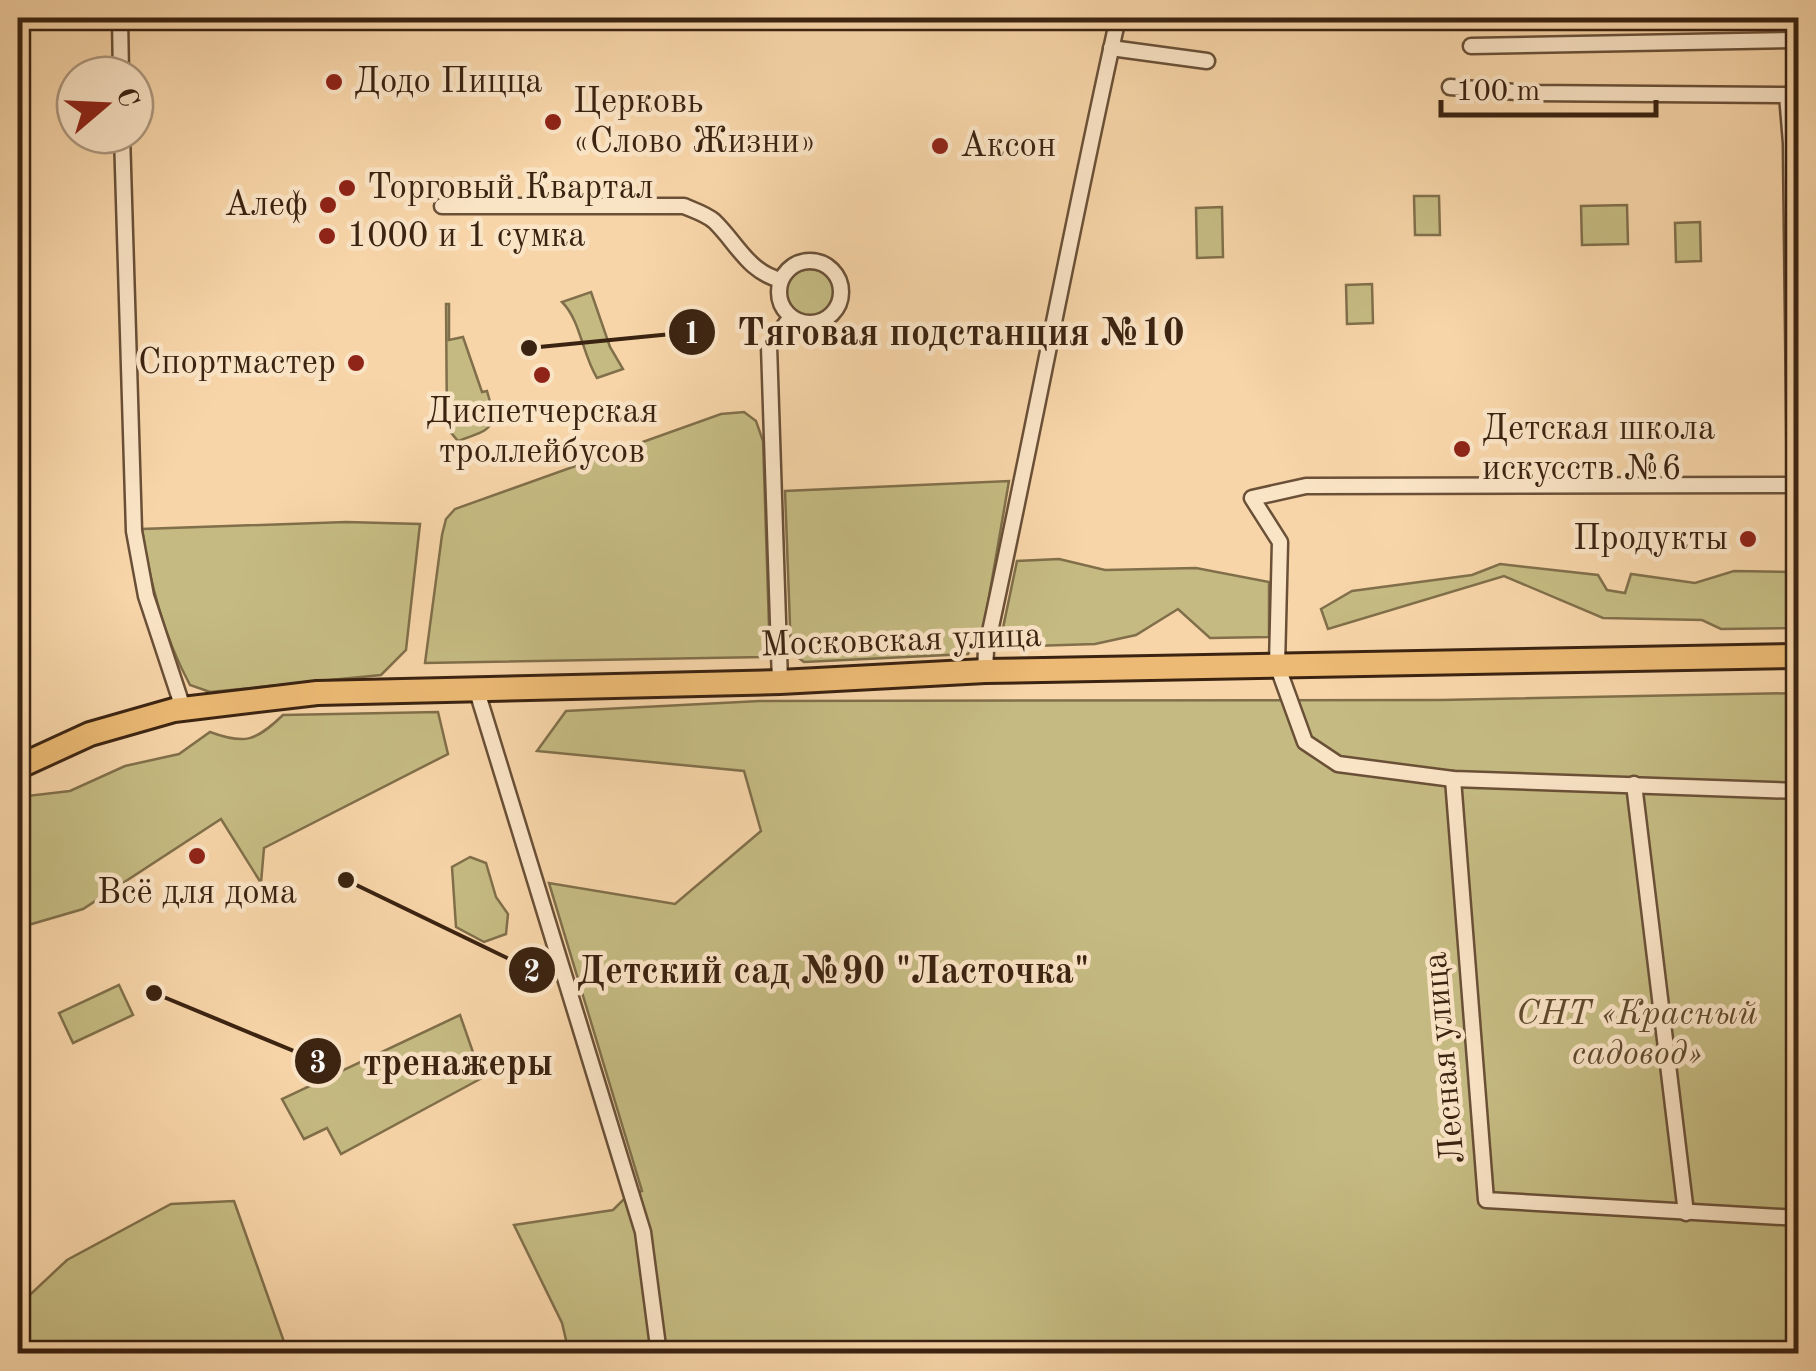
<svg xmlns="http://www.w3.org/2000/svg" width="1816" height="1371" viewBox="0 0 1816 1371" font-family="'Old Standard TT',serif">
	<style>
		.green { fill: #c5bb82; stroke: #806f4a; stroke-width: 2.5 }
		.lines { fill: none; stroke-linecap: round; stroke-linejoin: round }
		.stream { stroke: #767d69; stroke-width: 4 }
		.street-casing { stroke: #6a5037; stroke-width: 19 }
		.primary-casing { stroke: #3b2311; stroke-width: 28 }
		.street { stroke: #fae4c6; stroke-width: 14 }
		.primary { stroke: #ecba74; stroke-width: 22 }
		.poi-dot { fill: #8f2418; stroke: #fae4c6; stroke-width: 4 }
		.labels { text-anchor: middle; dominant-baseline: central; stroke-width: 9; stroke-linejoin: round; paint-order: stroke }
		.poi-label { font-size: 35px; fill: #3b2311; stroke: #fae4c6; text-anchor: start }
		.street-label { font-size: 35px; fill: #3b2311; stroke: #fae4c6 }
		.park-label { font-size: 35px; font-style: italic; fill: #5e492d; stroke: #fae4c6 }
		.leader { fill: none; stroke: #3b2311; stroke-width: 4 }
		.callout-dot { fill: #3b2311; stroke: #fae4c6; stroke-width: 4 }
		.mark-label { font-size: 30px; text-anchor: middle; font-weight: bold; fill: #fff }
		.callout-label { font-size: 38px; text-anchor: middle; font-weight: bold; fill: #3b2311; stroke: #fae4c6; stroke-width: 9; stroke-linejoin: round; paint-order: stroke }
	</style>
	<rect width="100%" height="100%" fill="#f7d5a8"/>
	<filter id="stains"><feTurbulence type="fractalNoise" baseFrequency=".002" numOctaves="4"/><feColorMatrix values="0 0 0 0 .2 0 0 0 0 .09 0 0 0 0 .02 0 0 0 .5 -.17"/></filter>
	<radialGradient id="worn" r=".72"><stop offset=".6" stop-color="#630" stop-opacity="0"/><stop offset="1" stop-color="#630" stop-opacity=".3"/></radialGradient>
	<!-- green -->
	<g class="green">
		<polygon points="1414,196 1439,196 1440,235 1415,235"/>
		<polygon points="1627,205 1628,244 1582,245 1581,206"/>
		<polygon points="1222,207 1223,257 1197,258 1196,208"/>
		<polygon points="1700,222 1701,261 1676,262 1675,223"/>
		<circle cx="810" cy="293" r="24"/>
		<polygon points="1372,284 1373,323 1347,324 1346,285"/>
		<path d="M591,292l19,55 13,22 -26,9c-15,-24 -16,-57 -35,-76z"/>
		<path d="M446,304h3v36l14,-3 19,55 5,-1c11,37 6,38 -29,50l-11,-13z"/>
		<polygon points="744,412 756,421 763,441 770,657 425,663 442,535 446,519 455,509 721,414"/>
		<polygon points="1009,481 984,626 968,654 804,662 791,652 785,491"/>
		<path d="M346,522l74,2 -14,126 -25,25 -171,17 -20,-7c-25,-46 -41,-104 -48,-156z"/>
		<polygon points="1059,559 1105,570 1196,568 1269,582 1269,637 1210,638 1178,609 1136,635 1095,644 999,647 1017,561"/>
		<polygon points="1500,564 1598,575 1607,590 1625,593 1631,574 1695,583 1734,571 1798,572 1798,628 1721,629 1702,620 1603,618 1504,576 1328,629 1321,609 1352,591 1472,575"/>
		<polygon points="1798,693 1798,1353 548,1353 567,1344 562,1323 514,1225 613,1210 627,1196 642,1191 549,883 675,904 761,831 744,771 537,751 566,711 760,701 1441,700"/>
		<path d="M438,712l10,42 -184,94 -3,35 -40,-64 -138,90 -65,19v-131l52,-6 55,-25 54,-12 31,-22c35,13 46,9 73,-17z"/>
		<polygon points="470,857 486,863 496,897 508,914 506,934 484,942 456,927 452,867"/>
		<polygon points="119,985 133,1015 73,1043 59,1013"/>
		<polygon points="460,1015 482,1078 341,1154 327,1128 304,1139 282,1099"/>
		<polygon points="234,1201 288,1353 18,1353 18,1306 67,1260 171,1204"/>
	</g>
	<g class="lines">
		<!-- stream -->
		<polyline class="stream" points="1728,1354 1758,1354"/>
		<defs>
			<g id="street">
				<polyline points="120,18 121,75"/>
				<polyline points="1471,46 1798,40"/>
				<polyline points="1111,48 1207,61"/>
				<polyline points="1450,87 1530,93 1787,95 1791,143 1795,485"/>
				<polyline points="122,135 134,531 146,596 183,708"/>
				<path d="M442,206h242c9,4 22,8 30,15 23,22 34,51 67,59"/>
				<circle cx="810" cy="292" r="31"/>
				<polyline points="1798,485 1306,486 1252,498 1280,542 1277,665 1305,742 1338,764 1453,779 1798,791"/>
				<path d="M985,671l1,-21c46,-211 85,-422 132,-632"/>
				<polyline points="780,682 769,346 791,317"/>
				<polyline points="476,688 643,1232 659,1354"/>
				<polyline points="1453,779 1486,1200 1798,1218"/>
				<polyline points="1634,784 1686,1213"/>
			</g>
			<polyline id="primary" points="18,767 90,734 174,710 317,693 780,682 985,671 1798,656"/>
		</defs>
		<!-- street casing -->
		<use href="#street" class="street-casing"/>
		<!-- primary casing -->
		<use href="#primary" class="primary-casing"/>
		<!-- street -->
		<use href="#street" class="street"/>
		<!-- primary -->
		<use href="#primary" class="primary"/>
	</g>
	<!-- markers -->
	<g class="poi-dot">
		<circle cx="334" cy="82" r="10"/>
		<circle cx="553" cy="122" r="10"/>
		<circle cx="940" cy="146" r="10"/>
		<circle cx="347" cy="188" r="10"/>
		<circle cx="328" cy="205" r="10"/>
		<circle cx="327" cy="236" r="10"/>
		<circle cx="356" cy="363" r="10"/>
		<circle cx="542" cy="375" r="10"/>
		<circle cx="1462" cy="449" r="10"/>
		<circle cx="1748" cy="539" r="10"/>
		<circle cx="197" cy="856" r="10"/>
	</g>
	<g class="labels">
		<!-- poi labels -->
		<g class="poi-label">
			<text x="354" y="82">Додо Пицца</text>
			<text x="573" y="102">Церковь<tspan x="573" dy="40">«Слово Жизни»</tspan></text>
			<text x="960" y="146">Аксон</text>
			<text x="367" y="188">Торговый Квартал</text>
			<text x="308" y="205" text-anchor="end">Алеф</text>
			<text x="347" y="236">1000 и 1 сумка</text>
			<text x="336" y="363" text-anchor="end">Спортмастер</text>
			<text x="542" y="412" text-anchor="middle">Диспетчерская<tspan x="542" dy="40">троллейбусов</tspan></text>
			<text x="1482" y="429">Детская школа<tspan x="1482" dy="40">искусств №6</tspan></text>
			<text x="1728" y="539" text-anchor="end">Продукты</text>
			<text x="197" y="893" text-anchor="middle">Всё для дома</text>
		</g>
		<!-- street labels -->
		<g class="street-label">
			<text transform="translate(901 641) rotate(-2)">Московская улица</text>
			<text transform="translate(1445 1058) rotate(-95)">Лесная улица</text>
		</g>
		<!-- park labels -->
		<g class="park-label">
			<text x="1637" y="1014">СНТ «Красный<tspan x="1637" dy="40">садовод»</tspan></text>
		</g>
	</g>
	<!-- callouts -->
	<path class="leader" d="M529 348L692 332M346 880L532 970M154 993L318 1061"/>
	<g class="callout-dot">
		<circle cx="529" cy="348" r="10"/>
		<circle cx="346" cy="880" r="10"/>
		<circle cx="154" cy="993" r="10"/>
		<circle cx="692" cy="332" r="25"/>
		<circle cx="532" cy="970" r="25"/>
		<circle cx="318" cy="1061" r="25"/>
	</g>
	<g class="mark-label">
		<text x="692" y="343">1</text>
		<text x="532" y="981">2</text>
		<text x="318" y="1072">3</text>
	</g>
	<g class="callout-label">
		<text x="961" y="345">Тяговая подстанция №10</text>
		<text x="833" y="983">Детский сад №90 "Ласточка"</text>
		<text x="458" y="1075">тренажеры</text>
	</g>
	<!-- margin -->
	<rect width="1816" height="1371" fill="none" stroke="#f7d5a8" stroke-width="60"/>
	<rect x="20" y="20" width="1776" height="1331" fill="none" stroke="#3b2311" stroke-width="5"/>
	<rect x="30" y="30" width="1756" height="1311" fill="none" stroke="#3b2311" stroke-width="2.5"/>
	<!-- north arrow -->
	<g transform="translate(105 105) rotate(71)"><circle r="48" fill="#fae4c6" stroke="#ae977e" stroke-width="2.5"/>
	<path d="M0-8L18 38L0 25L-18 38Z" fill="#8f2418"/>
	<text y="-15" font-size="28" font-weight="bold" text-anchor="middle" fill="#3b2311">С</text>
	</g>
	<!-- scale -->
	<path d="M1441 100v15h215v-15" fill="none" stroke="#3b2311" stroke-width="5"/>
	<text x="1456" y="100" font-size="30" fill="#3b2311" stroke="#fae4c6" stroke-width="8" paint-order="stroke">100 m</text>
	<rect width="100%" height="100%" filter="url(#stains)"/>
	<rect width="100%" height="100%" fill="url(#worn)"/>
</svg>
